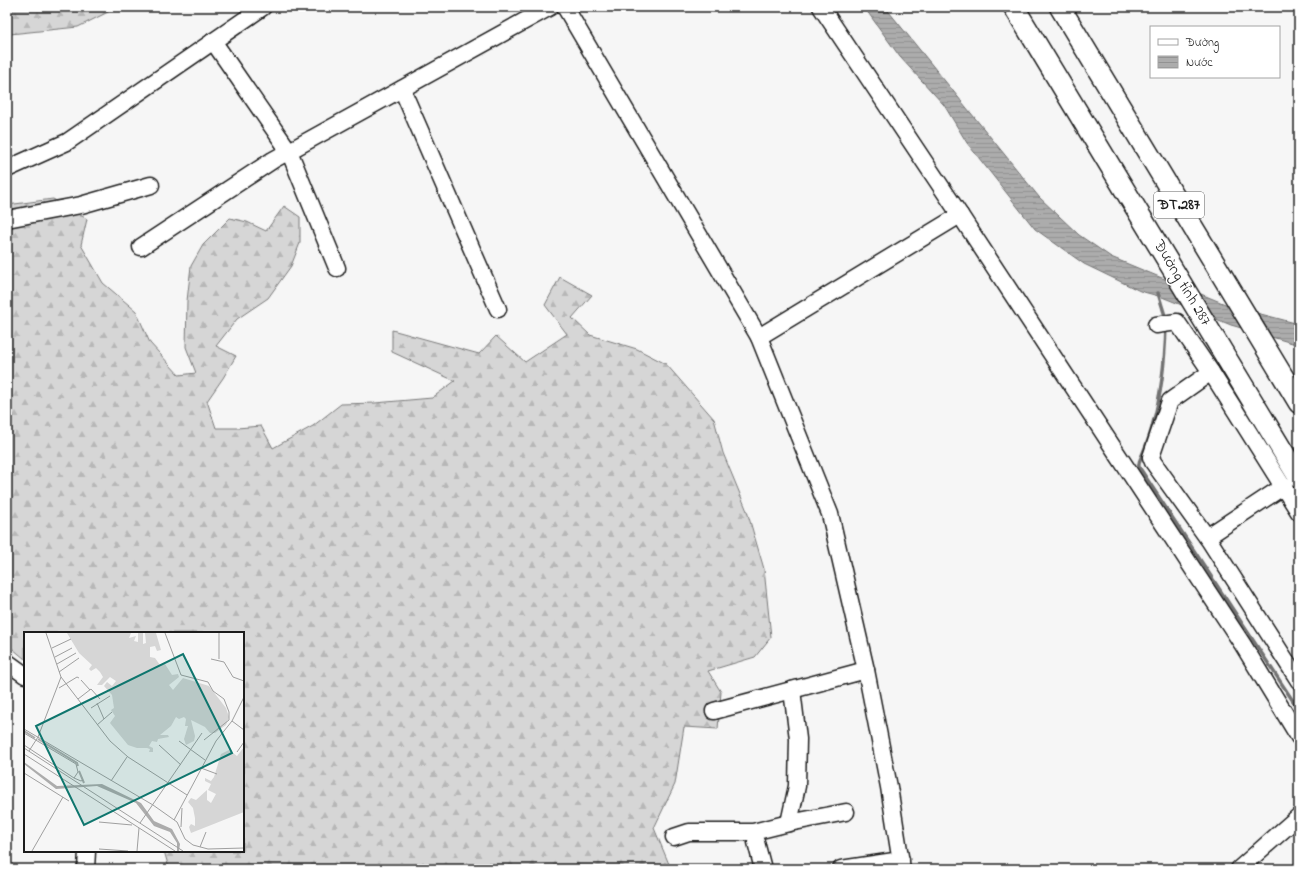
<svg xmlns="http://www.w3.org/2000/svg" width="1306" height="876" viewBox="0 0 1306 876" font-family="'Indie Flower',sans-serif">
	<style>
		.forest { fill: url(#forest-firs); stroke: #797979 }
		.water { fill: url(#water-rules); stroke: #727272 }
		.lines { fill: none; stroke-linecap: round; stroke-linejoin: round }
		.stream { stroke: #727272; stroke-width: 3.5 }
		.minor-casing { stroke: #1c1c1c; stroke-width: 19 }
		.major-casing { stroke: #1c1c1c; stroke-width: 23 }
		.minor { stroke: #fff; stroke-width: 16 }
		.major { stroke: #fff; stroke-width: 20 }
		.labels { text-anchor: middle; dominant-baseline: central; stroke-width: 3; stroke-linejoin: round; paint-order: stroke }
		.shield { fill: #fff; stroke: #606060; stroke-width: 1 }
		.shield-label { font-size: 15px; font-weight: bold; fill: #1c1c1c }
		.street-label { font-size: 16px; fill: #1c1c1c; stroke: #fff }
		.inset-river { fill: none; stroke: #acacac; stroke-width: 2 }
		.inset-road { fill: none; stroke: #9f9f9f; stroke-width: 1 }
		.view { fill: #0f766e; fill-opacity: 0.15; stroke: #0f766e; stroke-width: 2 }
		.inset-edge { fill: none; stroke: #1c1c1c; stroke-width: 2 }
	</style>
	<defs>
		<pattern id="forest-firs" width="22" height="20" patternUnits="userSpaceOnUse"><rect width="22" height="20" fill="#d6d6d6"/><path d="M5 1l3.5 6h-7zM16 11l3.5 6h-7z" fill="#b7b7b7"/></pattern>
		<pattern id="water-rules" width="6" height="5" patternUnits="userSpaceOnUse"><rect width="6" height="5" fill="#acacac"/><path d="M0 2.5h6" fill="none" stroke="#939393"/></pattern>
	</defs>
	<rect width="100%" height="100%" fill="#f6f6f6"/>
	<filter id="ink" filterUnits="userSpaceOnUse"><feTurbulence type="fractalNoise" baseFrequency=".025" numOctaves="2"/><feDisplacementMap in="SourceGraphic" scale="8" xChannelSelector="R" yChannelSelector="G"/><feConvolveMatrix kernelMatrix="1 2 1 2 8 2 1 2 1" color-interpolation-filters="sRGB"/></filter>
	<g filter="url(#ink)">
		<!-- forest -->
		<g class="forest">
			<polygon points="7,7 118,7 78,27 10,34 7,29"/>
			<polygon points="53,199 87,219 81,245 103,283 136,311 150,343 179,375 196,373 186,347 187,301 191,266 203,245 230,218 247,222 266,231 284,206 300,217 300,243 291,266 268,298 237,319 216,346 236,356 223,378 207,401 216,428 237,428 261,426 273,448 313,426 341,404 375,403 432,398 455,381 392,352 392,330 479,354 496,336 525,362 567,334 545,305 560,277 592,295 572,318 590,335 637,349 666,364 714,419 723,453 747,511 764,569 771,637 755,657 708,671 721,692 718,729 684,727 675,784 654,828 671,869 169,868 164,851 243,851 243,633 25,633 25,659 7,644 7,205"/>
		</g>
		<!-- water -->
		<polygon class="water" points="864,7 885,7 1039,197 1079,235 1111,257 1230,306 1299,324 1299,345 1231,325 1162,297 1140,291 1084,264 1035,229 967,143 944,105 900,57"/>
		<g class="lines">
			<!-- stream -->
			<g class="stream">
				<polyline points="1158,293 1166,319"/>
				<path d="M1166,327c-1,32 -4,65 -13,96 -2,10 -6,20 -10,30 -2,5 -5,8 -4,14l160,243"/>
			</g>
			<defs>
				<g id="minor">
					<polyline points="565,7 759,337 830,514 866,670 889,787 902,869"/>
					<polyline points="821,7 960,215 1243,645 1299,737"/>
					<polyline points="213,41 289,151 337,268"/>
					<polyline points="402,89 498,309"/>
					<polyline points="7,169 67,142 263,7"/>
					<polyline points="7,219 81,205 151,185"/>
					<polyline points="141,247 273,160 550,7"/>
					<polyline points="1156,325 1177,322 1211,372 1299,512"/>
					<polyline points="759,337 960,215"/>
					<polyline points="1211,372 1170,401 1151,457 1153,462 1209,540 1299,681"/>
					<polyline points="1207,537 1284,486"/>
					<polyline points="7,662 25,675"/>
					<polyline points="714,711 866,670"/>
					<polyline points="789,823 797,786 798,739 792,690"/>
					<polyline points="674,837 689,832 753,832 789,823 846,812"/>
					<polyline points="756,842 763,869"/>
					<polyline points="86,869 87,851"/>
					<polyline points="841,869 901,860"/>
					<polyline points="1239,869 1299,816"/>
				</g>
				<g id="major">
					<polyline points="1014,7 1299,478"/>
					<polyline points="1060,7 1299,403"/>
				</g>
			</defs>
			<!-- minor casing -->
			<use href="#minor" class="minor-casing"/>
			<!-- major casing -->
			<use href="#major" class="major-casing"/>
			<!-- minor -->
			<use href="#minor" class="minor"/>
			<!-- major -->
			<use href="#major" class="major"/>
		</g>
	</g>
	<g class="labels">
		<!-- shield labels -->
		<rect class="shield" x="1154" y="192" width="50" height="26" rx="3"/>
		<g class="shield-label">
			<text x="1179" y="205">ĐT.287</text>
		</g>
		<!-- street labels -->
		<g class="street-label">
			<text transform="translate(1182 283) rotate(59)">Đường tỉnh 287</text>
		</g>
	</g>
	<!-- overview -->
	<g transform="translate(24 632)">
		<rect width="220" height="220" fill="#f6f6f6"/>
		<path d="M43,1h64l-2,5 7,-2 -2,5 4,1v-9h5v11l3,-1 -1,-10h11l5,17 -4,1 -2,-5 -5,1v10l5,1 5,7 5,-1 7,11 6,-1 1,3 -10,8 4,5 10,-12 26,8 17,22 3,9 -3,8 -11,8h-5l-5,-6 -14,-7 4,16 -1,5 -8,4 -2,-6 4,-13h-3l1,-7 -2,-2 -5,2 -3,-2 -5,9 -11,9h8l1,2 -11,2 -1,3 -5,-1 -3,5 4,2v4h-4l1,-3 -3,-1h-10l-9,-3 -18,-22 5,-7 -4,-6 3,-2 -2,-13 -8,-9 3,-4 5,4 4,-5 -6,-4 -8,8h-5l6,-8 -3,-5 -4,-4 -5,3 -2,-2 3,-4 -13,-12zM220,115v65l-53,21 -2,-6 2,-3 4,2v-8l-2,-10 -5,-6 3,-4 5,2 11,-10v10l4,3 5,-9 -8,-4 3,-6 -6,-3v-3l6,3 3,-4 7,-23 8,-4 8,6z" fill="#d6d6d6"/>
		<path d="M0,130l33,24 45,-2 39,19 13,18 18,8 8,15 -1,7h-2v-8l-7,-11 -16,-6 -18,-23 -39,-17 -41,3 -32,-25z" fill="#acacac"/>
		<path class="inset-river" d="M0,99l11,7M14,107l39,24 1,3M55,139l5,12"/>
		<path class="inset-road" d="M22,1l15,44 49,64 18,16 59,38M141,1l16,42 27,7 5,9 11,8 5,13v8l-25,20M195,1v26M28,16l19,-9M31,25l17,-9M187,27l13,3 9,15 11,4M33,32l19,-11M35,40l20,-14M57,48l9,10M35,56l18,-11 2,1M54,67l13,-10 9,10M73,71l7,16M67,76l19,-12M208,89l12,9M73,93l15,-13M0,97l129,76 24,17 8,17 8,6 15,4 36,-1M0,101l52,31 2,8 -4,6M155,109l26,19M0,113l50,33 7,3 2,-1M135,113l22,20M0,116l159,103M5,119l9,-14 23,-60M213,120l7,-10M0,122l151,97M177,136l16,6M0,141l45,28M87,149l16,-24M150,188l42,-79 16,-20 12,-24M75,190l33,3M116,191l62,-90M157,195l1,-19M176,215l6,-15M75,217l29,2M8,219l31,-54M113,219l2,-23"/>
		<path class="view" d="M159,22l49,99 -148,72 -48,-99z"/>
		<rect width="220" height="220" class="inset-edge"/>
	</g>
	<!-- margin -->
	<rect width="1306" height="876" fill="none" stroke="#fff" stroke-width="24"/>
	<rect x="12" y="12" width="1282" height="852" fill="none" stroke="#1c1c1c" stroke-width="1.5" filter="url(#ink)"/>
	<!-- legend -->
	<rect x="1150" y="26" width="130" height="52" fill="#ffffff" stroke="#a4a4a4"/>
	<rect x="1158" y="39" width="20" height="6" fill="#ffffff" stroke="#a4a4a4"/>
	<text x="1186" y="46" font-size="12" fill="#1c1c1c">Đường</text>
	<rect x="1158" y="56" width="20" height="12" fill="url(#water-rules)" stroke="#a4a4a4"/>
	<text x="1186" y="66" font-size="12" fill="#1c1c1c">Nước</text>
</svg>
